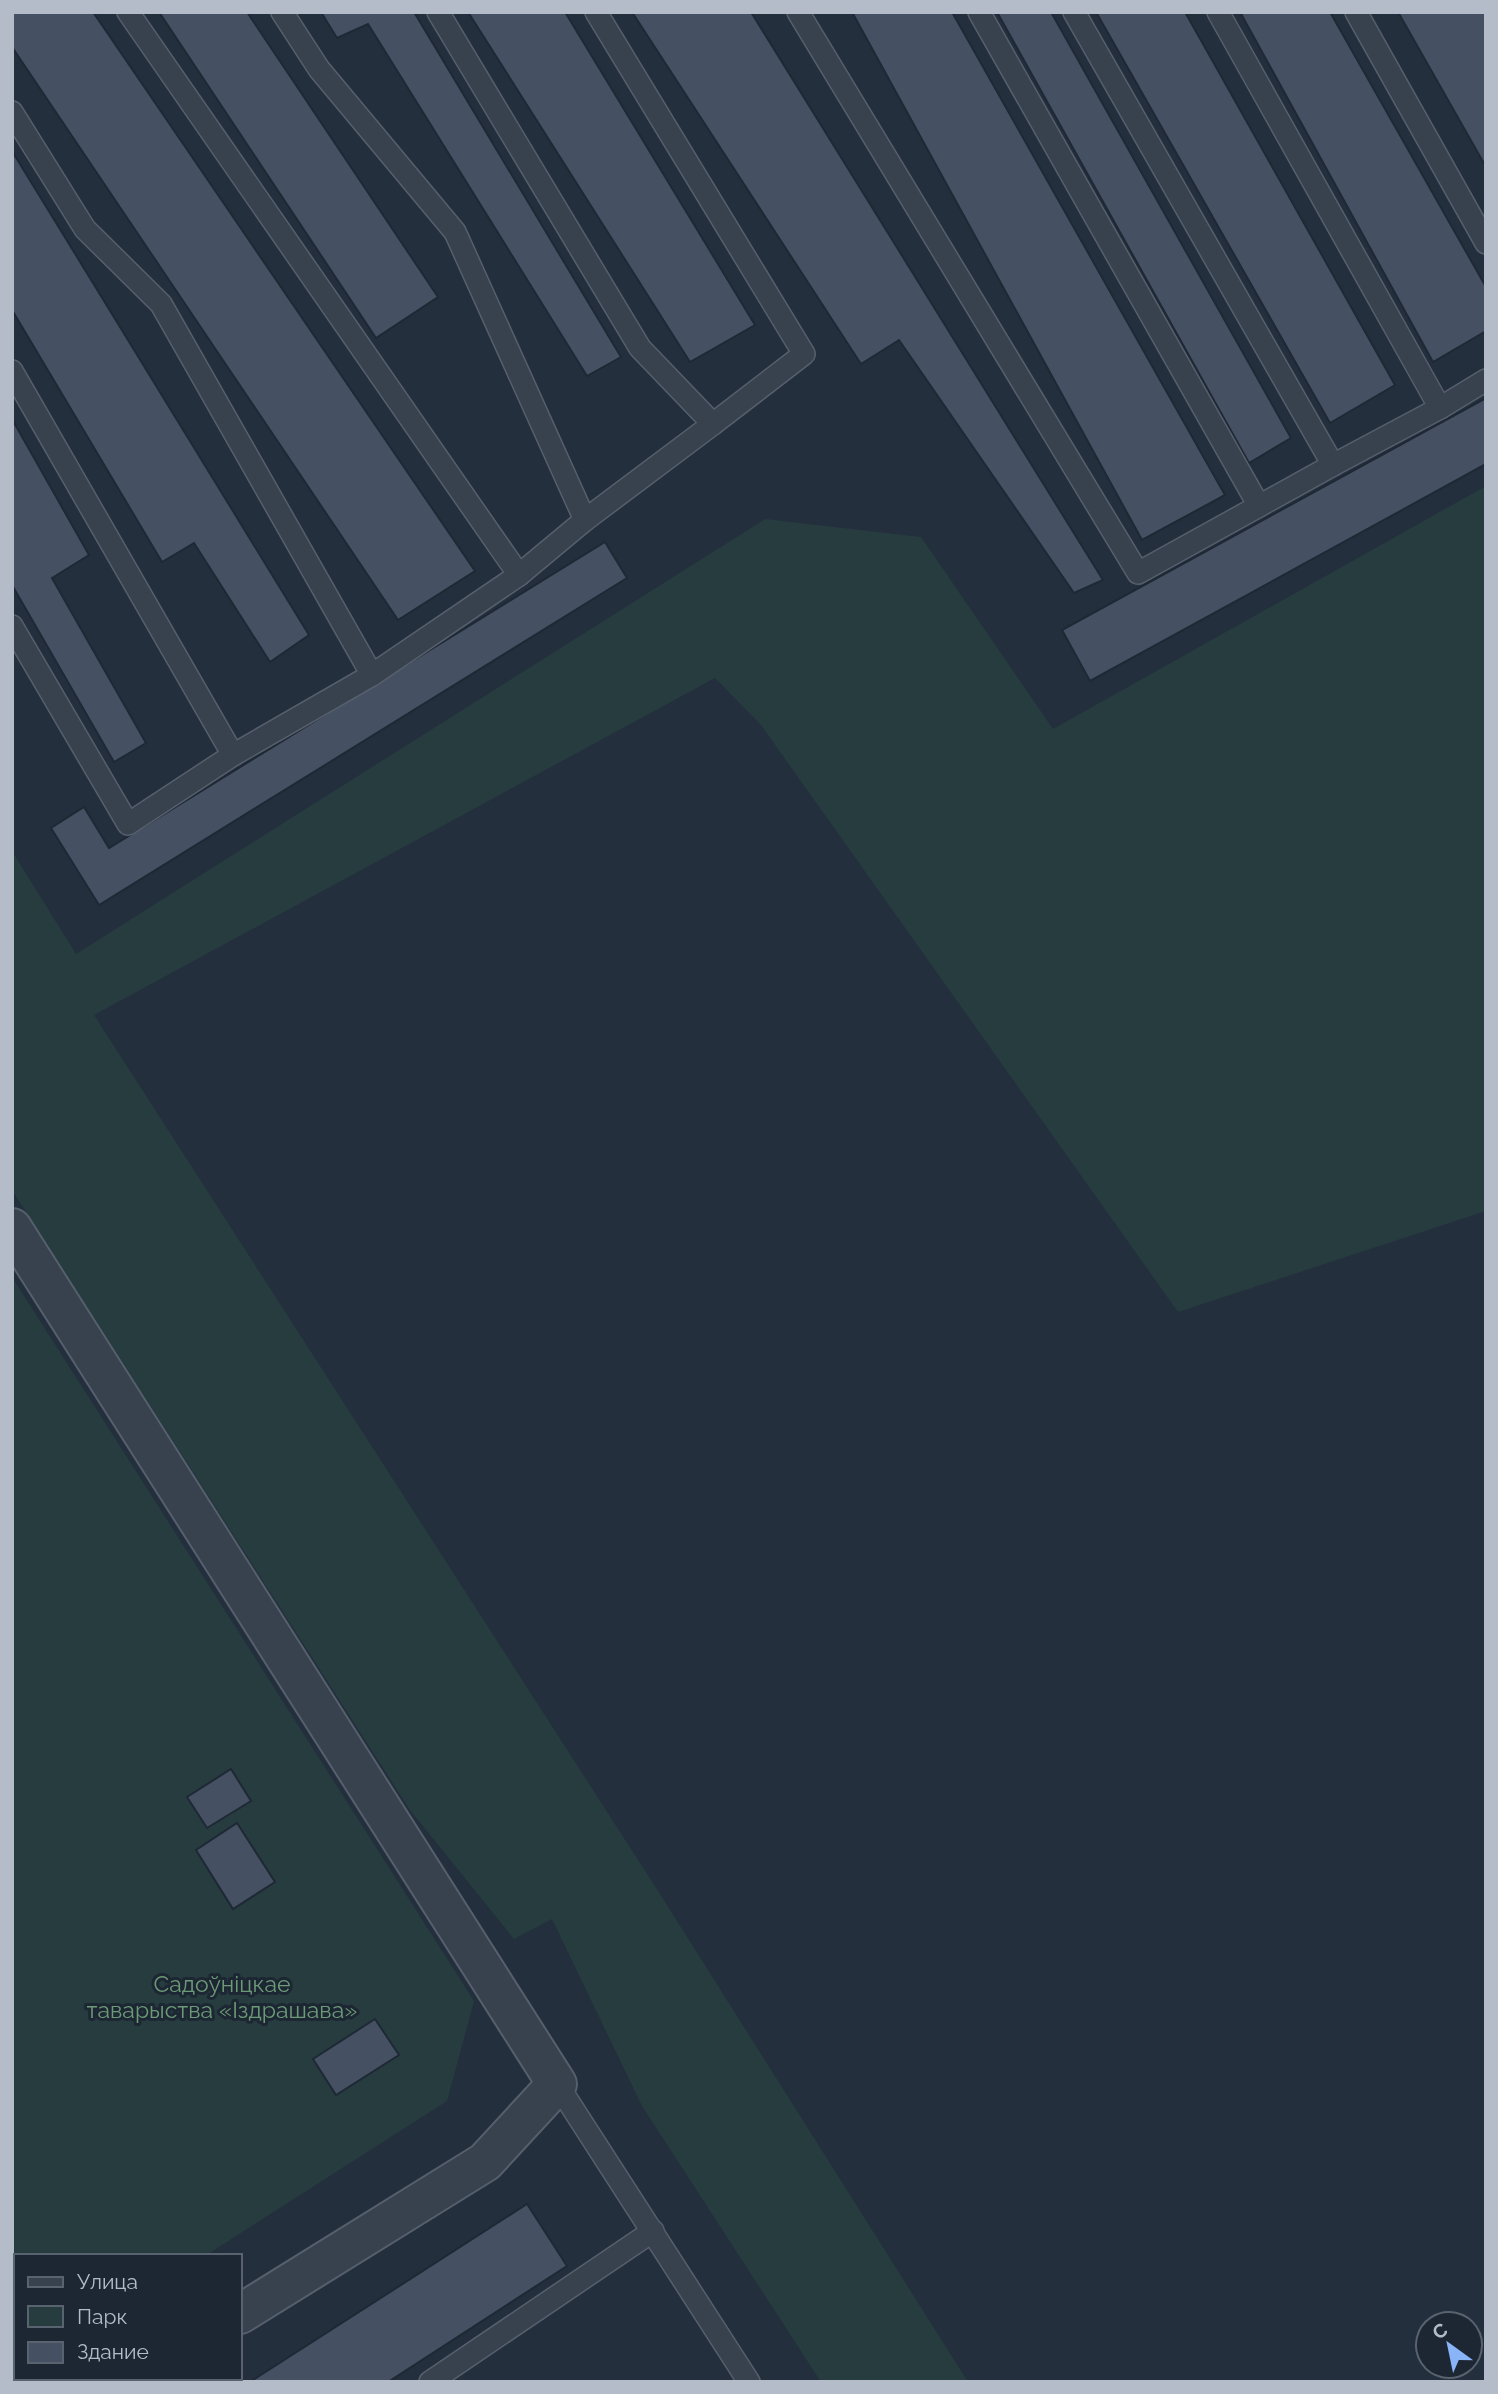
<svg xmlns="http://www.w3.org/2000/svg" width="1498" height="2394" viewBox="0 0 1498 2394" font-family="Raleway,sans-serif">
	<style>
		.green { fill: #263c3f }
		.building { fill: #455162; stroke: #1f2835; stroke-width: 2 }
		.lines { fill: none; stroke-linecap: round; stroke-linejoin: round }
		.lane-casing { stroke: #565f6c; stroke-width: 24 }
		.street-casing { stroke: #565f6c; stroke-width: 42 }
		.lane { stroke: #38414e; stroke-width: 21 }
		.street { stroke: #38414e; stroke-width: 38 }
		.labels { text-anchor: middle; dominant-baseline: central; stroke-width: 6; stroke-linejoin: round; paint-order: stroke }
		.park-label { font-size: 23px; fill: #6b9a76; stroke: #1d2633 }
	</style>
	<rect width="100%" height="100%" fill="#242f3e"/>
	<!-- green -->
	<g class="green">
		<polygon points="1486,486 1486,1211 1178,1312 761,725 715,678 94,1015 660,1894 968,2382 821,2382 642,2106 552,1919 514,1939 410,1810 12,1190 12,851 76,954 765,519 921,537 1053,729"/>
		<polygon points="12,1277 474,2001 447,2101 205,2256 16,2256 16,2377 12,2379"/>
	</g>
	<!-- building -->
	<g class="building">
		<polygon points="12,12 93,12 475,571 398,620 12,47"/>
		<polygon points="159,12 247,12 438,297 376,338"/>
		<polygon points="321,12 414,12 621,357 587,376 368,24 337,38"/>
		<polygon points="468,12 565,12 755,325 690,362"/>
		<polygon points="632,12 751,12 1103,580 1074,593 899,340 861,364"/>
		<polygon points="852,12 952,12 1225,495 1142,540"/>
		<polygon points="997,12 1051,12 1291,438 1249,463"/>
		<polygon points="1096,12 1185,12 1395,385 1330,423"/>
		<polygon points="1240,12 1330,12 1486,287 1486,331 1433,362"/>
		<polygon points="1398,12 1486,12 1486,167"/>
		<polygon points="12,151 309,635 270,662 194,543 162,562 12,310"/>
		<polygon points="1486,398 1486,464 1090,681 1062,630"/>
		<polygon points="12,419 89,555 52,578 146,743 114,762 12,585"/>
		<polygon points="605,542 627,578 99,905 51,828 84,807 109,848"/>
		<polygon points="231,1769 251,1801 207,1828 187,1797"/>
		<polygon points="237,1823 275,1882 233,1909 196,1850"/>
		<polygon points="375,2019 399,2055 336,2095 313,2059"/>
		<polygon points="527,2204 567,2266 388,2382 250,2382"/>
	</g>
	<g class="lines">
		<defs>
			<g id="lane">
				<polyline points="282,12 319,69 455,232 585,520 519,575"/>
				<polyline points="438,12 640,348 713,424 804,354 596,12"/>
				<polyline points="798,12 1138,573 1259,506 979,12"/>
				<polyline points="1074,12 1333,465 1259,506"/>
				<polyline points="1218,12 1440,408 1333,465"/>
				<polyline points="1356,12 1486,243"/>
				<polyline points="12,112 85,229 161,304 372,675 519,575 128,12"/>
				<polyline points="12,371 233,755 128,824 12,626"/>
				<polyline points="1440,408 1486,380"/>
				<polyline points="585,520 713,424"/>
				<polyline points="233,755 372,675"/>
				<polyline points="557,2084 749,2382"/>
				<polyline points="430,2382 653,2231"/>
			</g>
			<g id="street">
				<polyline points="12,1228 557,2084 485,2162 240,2314"/>
				<polyline points="129,2382 135,2378"/>
			</g>
		</defs>
		<!-- lane casing -->
		<use href="#lane" class="lane-casing"/>
		<!-- street casing -->
		<use href="#street" class="street-casing"/>
		<!-- lane -->
		<use href="#lane" class="lane"/>
		<!-- street -->
		<use href="#street" class="street"/>
	</g>
	<g class="labels">
		<!-- park labels -->
		<g class="park-label">
			<text x="222" y="1983">Садоўніцкае<tspan x="222" dy="26">таварыства «Іздрашава»</tspan></text>
		</g>
	</g>
	<!-- border -->
	<rect width="1498" height="2394" fill="none" stroke="#b4bcc9" stroke-width="28"/>
	<!-- legend -->
	<rect x="14" y="2254" width="228" height="126" fill="#1d2633" stroke="#59626f" stroke-width="2"/>
	<rect x="28" y="2277" width="35" height="10" fill="#38414e" stroke="#59626f" stroke-width="2"/>
	<text x="77" y="2289" font-size="21" fill="#b4bcc9">Улица</text>
	<rect x="28" y="2306" width="35" height="21" fill="#263c3f" stroke="#59626f" stroke-width="2"/>
	<text x="77" y="2324" font-size="21" fill="#b4bcc9">Парк</text>
	<rect x="28" y="2342" width="35" height="21" fill="#455162" stroke="#59626f" stroke-width="2"/>
	<text x="77" y="2359" font-size="21" fill="#b4bcc9">Здание</text>
	<!-- north arrow -->
	<g transform="translate(1449 2345) rotate(327)"><circle r="33" fill="#1d2633" stroke="#59626f" stroke-width="2"/>
	<path d="M0-5L12 26L0 18L-12 26Z" fill="#8ab4f8"/>
	<text y="-10" font-size="19" font-weight="bold" text-anchor="middle" fill="#b4bcc9">С</text>
	</g>
</svg>
